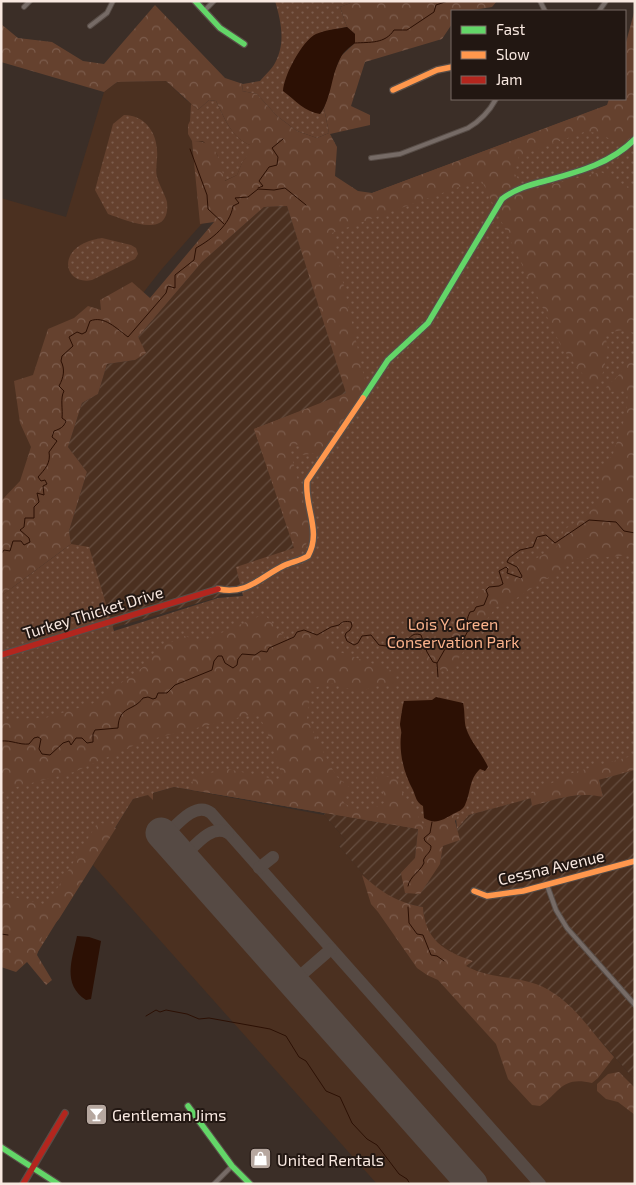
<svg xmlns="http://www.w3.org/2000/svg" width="636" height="1185" viewBox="0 0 636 1185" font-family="'Exo 2',sans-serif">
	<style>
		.built { fill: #4b3020 }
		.industrial { fill: url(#industrial-furrows) }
		.grass { fill: url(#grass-dots) }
		.forest { fill: url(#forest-crowns) }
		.water { fill: #2c1004 }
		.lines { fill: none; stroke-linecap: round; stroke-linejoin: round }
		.stream { stroke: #2c1004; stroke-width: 1 }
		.taxiway { stroke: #564a44; stroke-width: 12 }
		.runway { stroke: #564a44; stroke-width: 31 }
		.street-casing { stroke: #584d47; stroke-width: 6 }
		.fast-casing { stroke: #584d47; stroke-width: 8 }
		.slow-casing { stroke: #584d47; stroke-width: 8 }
		.jam-casing { stroke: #584d47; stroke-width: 8 }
		.street { stroke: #766b66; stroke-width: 4 }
		.fast { stroke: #63d668; stroke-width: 5.5 }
		.slow { stroke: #ff974d; stroke-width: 5.5 }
		.jam { stroke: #b3261e; stroke-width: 5.5 }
		.labels { text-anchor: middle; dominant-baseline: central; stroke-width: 4; stroke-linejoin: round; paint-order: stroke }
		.street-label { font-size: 16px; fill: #f8e8e0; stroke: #221712 }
		.park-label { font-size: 16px; fill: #fbb38c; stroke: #221712 }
		.poi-label { font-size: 16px; fill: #f8e8e0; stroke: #221712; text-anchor: start }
	</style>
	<defs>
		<pattern id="industrial-furrows" width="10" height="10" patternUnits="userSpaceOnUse" patternTransform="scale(1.25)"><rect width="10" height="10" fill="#4b3020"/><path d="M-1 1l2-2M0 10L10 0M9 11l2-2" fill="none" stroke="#664e40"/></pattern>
		<pattern id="grass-dots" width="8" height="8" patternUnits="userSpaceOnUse" patternTransform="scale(1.25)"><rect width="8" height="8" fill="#65412e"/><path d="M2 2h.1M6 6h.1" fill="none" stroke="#7c5c4c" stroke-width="1.8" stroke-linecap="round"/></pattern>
		<pattern id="forest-crowns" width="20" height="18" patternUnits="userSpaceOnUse" patternTransform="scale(1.25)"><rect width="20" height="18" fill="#65412e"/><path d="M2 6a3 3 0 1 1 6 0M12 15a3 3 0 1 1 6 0" fill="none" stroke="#7c5c4c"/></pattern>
	</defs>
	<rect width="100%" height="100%" fill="#3b2e27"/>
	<!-- built -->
	<g class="built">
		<polygon points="166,81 186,100 270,154 197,229 161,270 50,412 1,644 1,198 66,217 104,92 117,82"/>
		<polygon points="174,787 324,815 346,840 339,846 379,892 568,1004 635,1080 635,1184 377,1184 93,865 133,799"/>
	</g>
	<!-- industrial -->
	<g class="industrial">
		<polygon points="287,206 347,393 299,557 256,580 236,589 229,590 215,598 82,637 69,531 87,472 68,447 82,403 98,394 107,364 135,360 138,337 202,262 264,207"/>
		<polygon points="635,770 635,1080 569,1005 552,992 501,975 490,975 474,970 465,965 472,961 457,955 432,938 424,921 423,907 397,901 381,891 371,883 339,846 346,840 324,815 325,813 418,829 415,858 440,864 443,846 459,840 457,829 469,815 531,798 532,805 565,797 589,794 603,797 599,779"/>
	</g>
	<!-- grass -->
	<g class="grass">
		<path d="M275,1h81l-16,6 7,20c-32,6 -37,7 -54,36l27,51 4,-6 5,25 -12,5 -20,-7 -20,-15 -20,-22 -15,-3 1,-7 17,-3c5,-6 12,-12 15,-18 11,-20 6,-42 0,-62z"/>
		<path d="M209,100l7,1c9,18 15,36 34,44v8l-8,10 -5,12 -13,6 -7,-27 -14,-13h-11l-4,-7v-9l2,-4 1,-17 7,6z"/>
		<polygon points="608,105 635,146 635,770 469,815 457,829 456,818 418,829 174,787 153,793 153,800 148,795 133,799 36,955 1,947 1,596 71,544 89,547 114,631 218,598 243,596 236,567 294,548 254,429 362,388 326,284 335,207"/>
		<path d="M124,115c19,0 32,15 33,35 1,9 -2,18 0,27 2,7 9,20 10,25 4,39 -41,18 -59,12l-13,-24 18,-66z"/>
		<path d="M102,238l29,7 5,3 2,6 -3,5 -43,21c-17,4 -30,-10 -21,-26 7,-11 20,-14 31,-16z"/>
	</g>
	<!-- forest -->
	<g class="forest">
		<path d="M356,1h141l-5,6 -25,4h-15v13l-10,15 -77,23 -14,44 19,9v10l-40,9 7,13 -2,29 23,15 14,2 235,-88 2,-6h16v-53l10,-37v138c-19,0 -32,-17 -51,-15l-65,24 -5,17 13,18 74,-19 34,19v142l-12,-3 -18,3 3,17 -7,31 -9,5 -30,-38 -81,-169 -149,54 33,148 -10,27 -36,45 -18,2 -2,-11 -10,3 23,86 -13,24 -45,-128 92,-36 -59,-187 -23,1 -62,55 -64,75 8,16 -11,7 -28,4 -9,30 -16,9 -14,44 19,25 -18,59 2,13 -70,52v-95l19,-20 11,-34 -11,-24 -6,-42 19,-6 15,-46 26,-11 14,-12 13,4 -1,-10 32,-18 18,16 64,-76 -14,2 -8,-83c26,-1 27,19 33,40l12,-6 5,-12 8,-11v-7c-19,-8 -25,-26 -34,-44l-7,-1 -11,10 -32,-29 -49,1 -13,10 -103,-30v-38l17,14 34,4 31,19 21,3 51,-59 70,73 18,6 -1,7 15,3 20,22 20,15 20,7 12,-5 -5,-25 9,-33 8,-19 14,-13v-9l-8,-7 -7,-20z"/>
		<polygon points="635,354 635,555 577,559 509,603 496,607 456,662 446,673 419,656 431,639 445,629 453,631 465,620 466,610 476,601 482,589 510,579 526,564 557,547 564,530 601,503 600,473 613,454 626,414 628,391 603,392 609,384 617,377"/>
		<path d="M264,614l23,26 7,-3 3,-5 7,-2 22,9 8,11 62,22 -1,13 -19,1 -17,6 -29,-9 -19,6 -4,29 9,20 20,38 14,12 -11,12c19,12 25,14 45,3l-1,-12 -9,-18 25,7 3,12 23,35 5,-5 14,-2 18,-11 -7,12 5,19 -17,6 -3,18 -20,30 -15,-1 -4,-20 14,-15 3,-29 -226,-39 1,-13 34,-8 57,12 -18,-52 -9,-16 -113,28 -70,31 -73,19v-72l44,-1 47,-14 58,-42 5,-12 29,-14 19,5z"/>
		<path d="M635,755v14l-36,10 4,18c-24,-6 -47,2 -71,9l-2,-12 42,-21z"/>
		<polygon points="98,822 116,828 59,919 42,937 37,955 52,980 46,985 27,962 16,972 1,967 1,894 47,905"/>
		<path d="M362,875c21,18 34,27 61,32 2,33 21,44 50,54l-7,5c21,12 47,10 70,18 35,13 54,47 78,73l-16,21 -6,5c-30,-7 -31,8 -52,23l-8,-1 -24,-26 -12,-35 -58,-64 -11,-5 -10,-7 -39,-56 -7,-8z"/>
		<polygon points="619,1072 635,1088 635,1115 618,1102 606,1099 597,1091 597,1084 608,1074"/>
	</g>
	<!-- water -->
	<g class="water">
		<path d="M347,27l8,7v9c-5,4 -11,8 -14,14 -10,17 -9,41 -21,57 -15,-2 -25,-14 -37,-23 1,-16 19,-50 33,-57 9,-4 21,-5 31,-7z"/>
		<path d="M436,697l27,6c2,8 1,18 3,25 5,15 16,25 22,39l-3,4 -5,-2c-11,10 -9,23 -15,36 -2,5 -8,7 -12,9 -10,6 -18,11 -29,4l-1,-12c-7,-4 -7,-9 -10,-16 -9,-16 -14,-37 -12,-55 1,-4 -1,-8 -1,-11 1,-7 2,-16 4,-23l28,-1z"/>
		<path d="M77,936l12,1 12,4 -10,58 -5,1c-24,-16 -14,-40 -9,-64z"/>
	</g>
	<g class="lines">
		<!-- stream -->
		<g class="stream">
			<path d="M355,43c15,-1 30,1 39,-13h13l27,-18 2,-7 12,-4"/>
			<polyline points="190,149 207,195 208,209 224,224"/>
			<polyline points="258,188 263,186 259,181 269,167 277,165 278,157 272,148 283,139"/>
			<path d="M1,554l3,-4 6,1 3,-10h8l3,4 6,-3 -1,-4 -9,-8 4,-3 1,-9h9v-11l5,-5 -2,-9 7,2 -1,-9 4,-2 -2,-4 -4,1 -3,-4c7,-8 13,-14 11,-25l8,-11 -5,-4 2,-6c6,-2 10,-4 12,-10l-4,-3c1,-8 -2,-20 2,-27l-5,-5c5,-9 6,-17 2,-25l1,-5 11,-10 -4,-9 8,-5 5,2 4,-2 4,-11c14,-6 27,8 38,16l38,-44 2,-7 7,2v-13l19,-15 2,-12c16,-9 34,-23 37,-42l6,-3 -4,-5 13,-1 10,-8 16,1 11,-2 21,17"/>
			<polyline points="437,663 438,677"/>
			<path d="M1,741c11,-1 18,4 28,3l5,-6 4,-1 3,2 -2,10 3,5 8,1 13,-12 6,-2 2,4 5,-7h6l5,5 6,-1v-8l2,-4 23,-2c1,-23 15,-16 25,-30l5,-1 5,2 3,-1 2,-5h9l8,-8 37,-15 2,-9 4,-5h4l3,7 8,5 4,-3 1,-6 4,-5 13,1 6,-4 6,1 2,-4 25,-11 3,-5 7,-2 13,5 14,-8 8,-2c3,-4 7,-4 12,-3l1,4 -2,4 -4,3 -1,3 2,5 7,4 4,-2 4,-7 9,-1 8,10 22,3c7,-6 9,-17 20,-13l6,17 6,10 4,1 8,-14h12l1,-2 -7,-4 -1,-2 1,-3 4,-1 8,3 6,-11c-3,-6 -2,-11 1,-17l4,-1 2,-4 8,-2 4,-10 -2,-5 3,-3 10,-1 4,-2 -4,-13 7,-4 2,2 -1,4 14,5 1,-2 -5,-9 -10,-5 2,-4 11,-8 13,-3 4,-10 9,-2 9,8 34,-23 27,2 8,9 11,2"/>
			<path d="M408,886c2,-10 12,-14 16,-23 0,-1 -1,-3 0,-4 2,-5 7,-6 7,-13l-6,-5 -1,-3 6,-5 2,-11"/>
			<polyline points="408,907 409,923 417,934 423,935 431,955 437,956 444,961"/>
			<polyline points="1,934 8,935"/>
			<polyline points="146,1016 156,1010 160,1012 166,1010 187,1014 199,1019 209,1018 248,1025 270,1029 286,1036 299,1057 306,1061 326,1091 340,1097 352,1123 367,1139 377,1145 399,1174 407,1179 410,1184"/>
		</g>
		<!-- taxiway -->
		<g class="taxiway">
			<path d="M164,837c11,-10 31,-37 47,-24l329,371"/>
			<path d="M182,858c12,-11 29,-35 46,-25"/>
			<polyline points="259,868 273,857"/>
			<polyline points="293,982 331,949"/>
		</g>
		<!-- runway -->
		<polyline class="runway" points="161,833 472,1184"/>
		<defs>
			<g id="street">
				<polyline points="540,1 545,11"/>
				<polyline points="24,7 30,1"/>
				<polyline points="204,11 214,1"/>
				<polyline points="599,11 606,1"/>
				<polyline points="90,26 107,13 113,1"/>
				<path d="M371,158l29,-4 68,-26c12,-7 21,-16 28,-29"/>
				<polyline points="547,885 556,910 567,928 635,1005"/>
				<polyline points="214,1184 232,1166"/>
			</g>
			<g id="fast">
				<polyline points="195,1 220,28 244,44"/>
				<path d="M363,398l25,-38 40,-37 74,-124c13,-10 27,-14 43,-18 33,-9 65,-17 90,-42"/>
				<polyline points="188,1106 232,1166 250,1184"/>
				<polyline points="1,1147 58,1184"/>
			</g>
			<g id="slow">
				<polyline points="393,90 437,70 452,67"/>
				<path d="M218,589c29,6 41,-11 65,-23 8,-4 17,-5 25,-10 14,-24 -4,-50 -1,-75l56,-83"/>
				<polyline points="474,891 487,896 523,891 635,861"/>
			</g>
			<g id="jam">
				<polyline points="1,655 218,589"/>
				<polyline points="23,1184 65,1113"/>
			</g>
		</defs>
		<!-- street casing -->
		<use href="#street" class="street-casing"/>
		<!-- fast casing -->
		<use href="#fast" class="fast-casing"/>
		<!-- slow casing -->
		<use href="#slow" class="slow-casing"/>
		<!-- jam casing -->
		<use href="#jam" class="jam-casing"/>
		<!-- street -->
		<use href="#street" class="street"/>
		<!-- fast -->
		<use href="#fast" class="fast"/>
		<!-- slow -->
		<use href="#slow" class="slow"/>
		<!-- jam -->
		<use href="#jam" class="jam"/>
	</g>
	<!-- icons -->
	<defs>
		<symbol id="bar-square" viewBox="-11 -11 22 22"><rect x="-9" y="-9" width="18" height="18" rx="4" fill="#b6a79f" stroke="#221712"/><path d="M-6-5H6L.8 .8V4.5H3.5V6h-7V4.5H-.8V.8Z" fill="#fff"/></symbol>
		<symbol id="shop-square" viewBox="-11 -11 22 22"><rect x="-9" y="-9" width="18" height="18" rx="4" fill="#b6a79f" stroke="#221712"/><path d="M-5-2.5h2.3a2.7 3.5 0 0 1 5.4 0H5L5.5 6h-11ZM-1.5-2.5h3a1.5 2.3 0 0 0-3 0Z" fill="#fff"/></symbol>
	</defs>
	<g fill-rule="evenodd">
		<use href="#bar-square" x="84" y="1102" width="25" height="25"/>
		<use href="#shop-square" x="248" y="1146" width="25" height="25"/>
	</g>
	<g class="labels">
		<!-- street labels -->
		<g class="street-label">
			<text transform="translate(93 612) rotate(-17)">Turkey Thicket Drive</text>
			<text transform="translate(551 867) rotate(-13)">Cessna Avenue</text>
		</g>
		<!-- park labels -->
		<g class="park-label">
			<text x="453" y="623">Lois Y. Green<tspan x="453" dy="18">Conservation Park</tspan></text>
		</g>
		<!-- poi labels -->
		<g class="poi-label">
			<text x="112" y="1114">Gentleman Jims</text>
			<text x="277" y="1159">United Rentals</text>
		</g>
	</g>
	<!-- border -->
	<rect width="636" height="1185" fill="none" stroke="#f8e8e0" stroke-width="5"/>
	<!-- legend -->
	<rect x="451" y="10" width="175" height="90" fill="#221712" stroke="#786b64"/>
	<rect x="461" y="26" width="25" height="8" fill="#63d668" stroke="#786b64"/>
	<text x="496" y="35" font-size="15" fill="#f8e8e0">Fast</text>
	<rect x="461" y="51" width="25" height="8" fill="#ff974d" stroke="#786b64"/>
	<text x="496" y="60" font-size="15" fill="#f8e8e0">Slow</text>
	<rect x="461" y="76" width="25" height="8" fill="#b3261e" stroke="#786b64"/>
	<text x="496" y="85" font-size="15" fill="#f8e8e0">Jam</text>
</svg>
